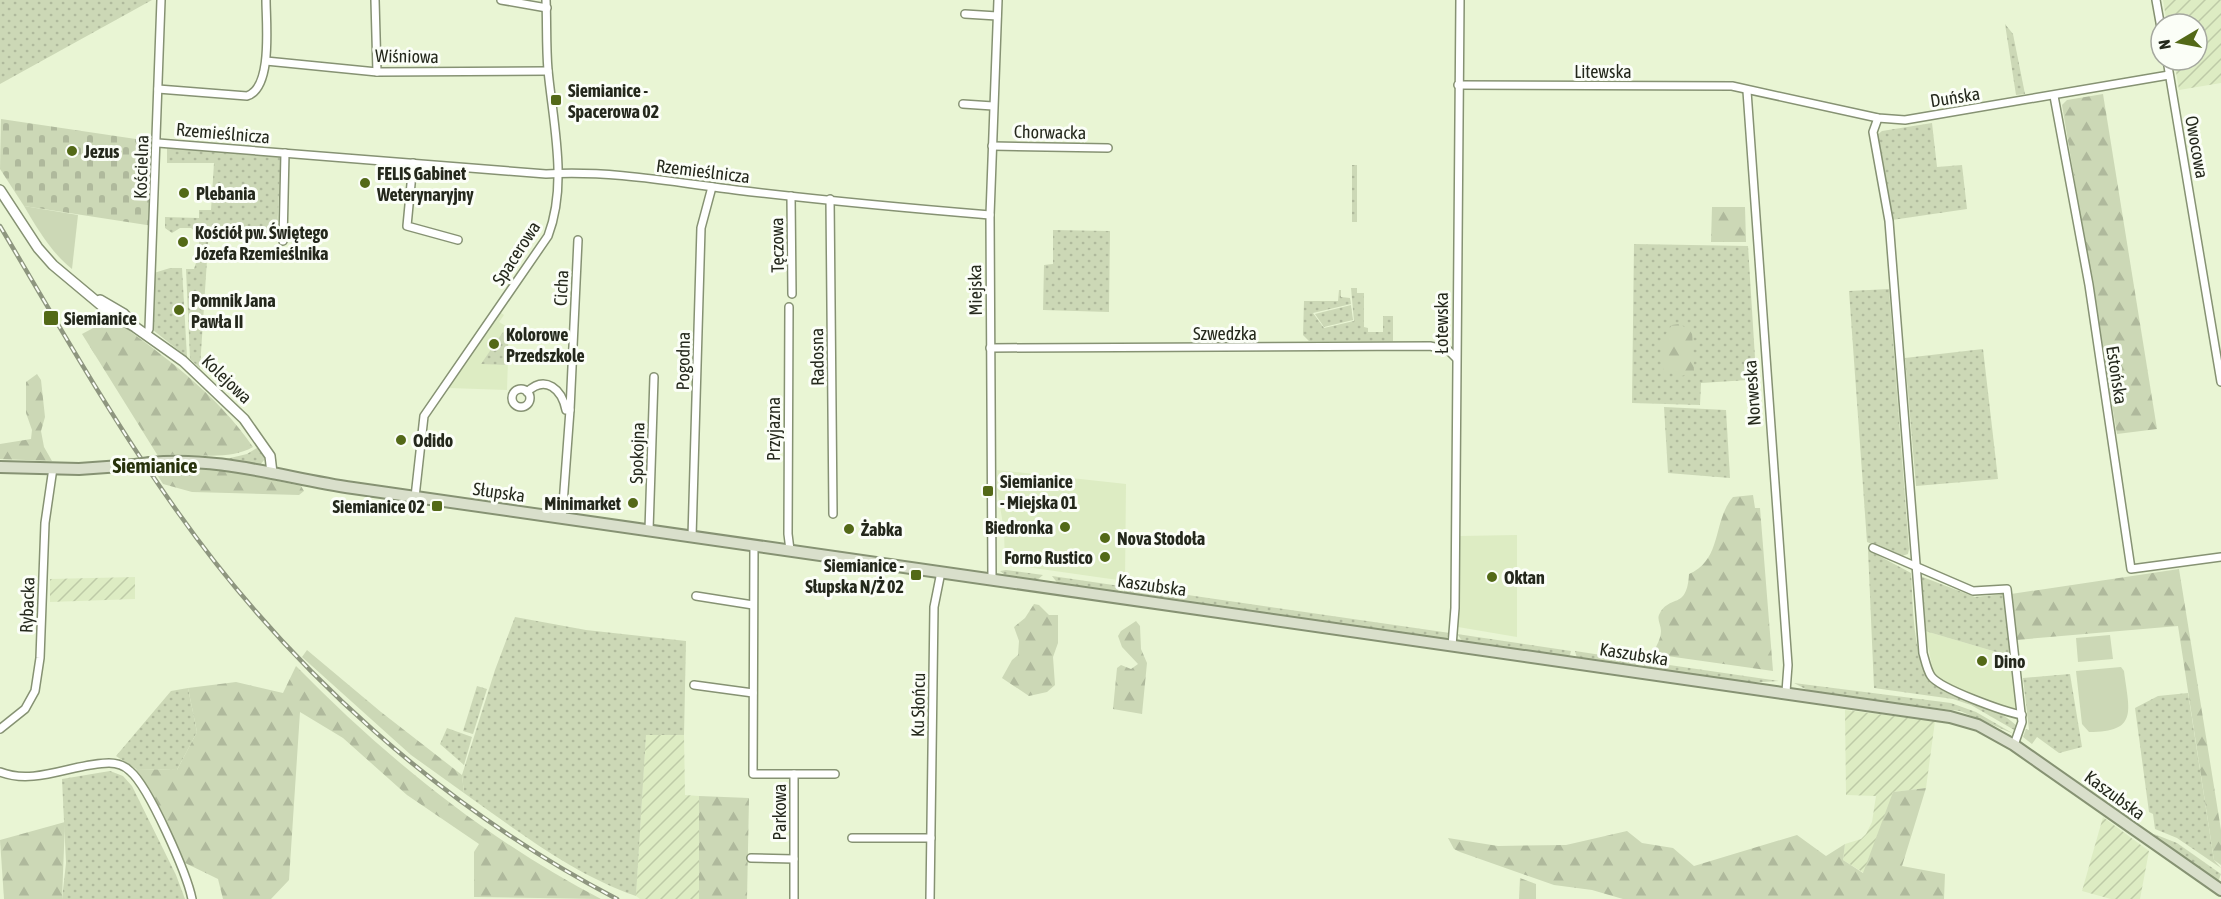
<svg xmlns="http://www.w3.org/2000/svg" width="2221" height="899" viewBox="0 0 2221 899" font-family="'Asap Condensed',sans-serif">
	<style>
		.built { fill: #ddecc3 }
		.industrial { fill: url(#industrial-furrows) }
		.grass { fill: url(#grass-dots) }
		.forest { fill: url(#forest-firs) }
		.cemetery { fill: url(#cemetery-stones) }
		.garden { fill: #ccd8b6 }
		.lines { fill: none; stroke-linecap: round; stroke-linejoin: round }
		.minor-casing { stroke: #869273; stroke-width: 10 }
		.tertiary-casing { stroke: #869273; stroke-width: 12 }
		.secondary-casing { stroke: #869273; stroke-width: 14 }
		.minor { stroke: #fff; stroke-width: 7 }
		.tertiary { stroke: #fff; stroke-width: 9 }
		.secondary { stroke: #d9dfcb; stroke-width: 10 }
		.rail-casing { stroke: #8e967f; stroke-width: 4.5 }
		.rail { stroke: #fbfef7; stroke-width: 2; stroke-dasharray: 7; stroke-linecap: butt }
		.secondary-bridge-casing { stroke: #869273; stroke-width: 14; stroke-linecap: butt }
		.secondary-bridge { stroke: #d9dfcb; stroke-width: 10 }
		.poi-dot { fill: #536917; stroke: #fbfef7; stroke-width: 2 }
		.labels { text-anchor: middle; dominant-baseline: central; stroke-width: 6; stroke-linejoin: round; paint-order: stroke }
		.street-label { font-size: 18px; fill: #24281c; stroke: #fbfef7 }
		.poi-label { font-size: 18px; font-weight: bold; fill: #24281c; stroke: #fbfef7; text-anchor: start }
		.quarter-label { font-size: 21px; font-weight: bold; fill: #27320c; stroke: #fbfef7 }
	</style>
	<defs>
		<pattern id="industrial-furrows" width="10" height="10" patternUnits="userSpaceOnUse" patternTransform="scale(1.5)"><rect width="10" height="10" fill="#ddecc3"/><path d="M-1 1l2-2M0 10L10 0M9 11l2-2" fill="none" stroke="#becaa7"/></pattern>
		<pattern id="grass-dots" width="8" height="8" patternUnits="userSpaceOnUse" patternTransform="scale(1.5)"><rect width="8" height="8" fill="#ccd8b6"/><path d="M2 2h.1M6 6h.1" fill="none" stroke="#afb99c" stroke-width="1.8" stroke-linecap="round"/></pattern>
		<pattern id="forest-firs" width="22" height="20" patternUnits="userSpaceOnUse" patternTransform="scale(1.5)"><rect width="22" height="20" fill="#ccd8b6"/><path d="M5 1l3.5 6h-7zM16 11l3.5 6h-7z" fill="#afb99c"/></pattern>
		<pattern id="cemetery-stones" width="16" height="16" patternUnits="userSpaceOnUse" patternTransform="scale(1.5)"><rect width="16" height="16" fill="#ccd8b6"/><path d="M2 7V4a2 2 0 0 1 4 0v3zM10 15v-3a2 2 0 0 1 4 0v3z" fill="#afb99c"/></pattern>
	</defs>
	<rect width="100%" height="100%" fill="#e9f5d4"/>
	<!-- built -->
	<g class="built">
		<polygon points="501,313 504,315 499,322 509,328 507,390 449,388"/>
		<polygon points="997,470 1126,484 1125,581 1005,564 1004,530 997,489"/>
		<polygon points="1517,535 1517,637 1458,627 1460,536"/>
		<polygon points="1925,631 2010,656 2017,707 2011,711 1977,695 1940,684 1934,676"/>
	</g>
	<!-- industrial -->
	<g class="industrial">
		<polygon points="2163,0 2221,0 2221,83 2179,90 2174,60 2197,60 2197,24 2167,24"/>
		<polygon points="135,577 135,599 50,602 50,579"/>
		<polygon points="1845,710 1935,721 1926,788 1893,792 1888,811 1864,873 1843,860 1845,844 1861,839 1866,834 1872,822 1876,796 1846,795"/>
		<polygon points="646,734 684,735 685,795 699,796 699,899 640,899 636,896"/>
		<polygon points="2103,817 2149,851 2140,899 2111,899 2082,891"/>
	</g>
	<!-- grass -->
	<g class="grass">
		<polygon points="0,0 152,0 0,84"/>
		<polygon points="2005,24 2013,34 2025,94 2016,95"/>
		<polygon points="1932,123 1937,167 1962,165 1967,209 1892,220 1877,135 1882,131"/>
		<path d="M167,146l114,9 -4,77 -68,-3 -9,139 -10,-9 -4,-90h8c5,-14 10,-31 -3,-41h-11l-8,5 -7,-5v-11l34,1v-8h12l3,-47h-47z"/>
		<rect x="1352" y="165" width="5" height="57"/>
		<polygon points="1053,230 1110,231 1109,312 1043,310 1044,265 1053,264"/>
		<polygon points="1634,244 1748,246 1758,406 1750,405 1748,380 1701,383 1700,405 1632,403"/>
		<polygon points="170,268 182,268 187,357 153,330 154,273"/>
		<polygon points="1351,288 1357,288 1357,293 1364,293 1364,327 1368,328 1368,332 1383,332 1383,316 1393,316 1393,341 1309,341 1303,335 1304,301 1338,301 1339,290 1341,290 1341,297 1350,298 1351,304 1313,313 1324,328 1354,321"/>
		<polygon points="1889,289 1909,549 1908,554 1902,556 1867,542 1849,291"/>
		<polygon points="1351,305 1353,320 1324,327 1315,314"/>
		<polygon points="503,332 508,335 508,365 481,364"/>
		<polygon points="1983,349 1998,479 1916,486 1905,358"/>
		<polygon points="1664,407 1726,410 1730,478 1668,473"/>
		<polygon points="257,448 261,449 265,459 260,465 226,459 247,454"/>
		<path d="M1868,550l43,23c3,34 -1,103 36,118 28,12 46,14 69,34v6l-45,-26 -18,-6 -79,-11z"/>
		<polygon points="1006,570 1043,575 1036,581 1007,577 1000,571"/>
		<polygon points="1052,576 1120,586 1117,593 1059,585"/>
		<polygon points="1920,576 1975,597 2004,594 2010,656 1925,631"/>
		<polygon points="1126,586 1450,633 1447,638 1440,639 1124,594 1124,587"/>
		<path d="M515,617l71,13 100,11 -2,94h-38l-10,161c-63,-22 -117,-64 -172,-103l-2,-18 33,-105z"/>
		<polygon points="1457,634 1571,651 1570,655 1566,657 1463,642"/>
		<polygon points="1575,651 1634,660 1636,665 1577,658"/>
		<polygon points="1642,661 1779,681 1745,683 1645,668"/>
		<polygon points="2070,674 2082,747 2059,753 2037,737 2032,744 2023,737 2026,729 2029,730 2023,678"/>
		<polygon points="1794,683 1951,703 1976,712 2014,734 1960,711 1811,692"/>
		<polygon points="477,686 487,689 473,734 463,731"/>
		<polygon points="188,688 197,732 177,770 136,769 116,756 171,691"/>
		<polygon points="2188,693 2214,860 2221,868 2177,838 2155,829 2153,814 2149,812 2135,708 2158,696"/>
		<polygon points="447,728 472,737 464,765 440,744"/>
		<polygon points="110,771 123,776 132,786 176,875 185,899 62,899 66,863 62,779"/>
		<polygon points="2154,834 2177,843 2221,874 2218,882 2155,838"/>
	</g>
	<!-- forest -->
	<g class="forest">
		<polygon points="2103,94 2157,429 2117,434 2062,105 2067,100"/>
		<polygon points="1712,207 1745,207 1746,242 1711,242"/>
		<path d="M112,318c52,38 104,75 141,129 -28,16 -64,4 -95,9l-76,-122z"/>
		<path d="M1679,324l13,7 2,40 -12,5 -18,-5c-6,-20 -4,-29 8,-46z"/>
		<polygon points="37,374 41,380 45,417 41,431 44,447 52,461 0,459 0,444 31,439 32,430 26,413 26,382"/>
		<polygon points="177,467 221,469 301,486 304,491 299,495 192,492 163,484 154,470"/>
		<path d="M1753,495l2,13h5l13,163 -120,-17c3,-8 8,-15 8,-23 0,-7 -5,-12 -1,-18 11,-19 27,-3 29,-39 34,-15 23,-52 44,-77z"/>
		<polygon points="2179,569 2221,830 2221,865 2214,860 2178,626 2016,640 2011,594"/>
		<polygon points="1034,604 1039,605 1049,615 1058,615 1058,643 1053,657 1055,685 1047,692 1029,696 1002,678 1012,660 1018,655 1019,641 1014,627 1025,618"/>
		<polygon points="1136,621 1140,626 1141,649 1147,663 1142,714 1113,709 1117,668 1121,665 1131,669 1138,664 1122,647 1118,636 1121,631"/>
		<polygon points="307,650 381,712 462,775 464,793 411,755 302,657"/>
		<path d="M296,666c89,91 191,174 305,233l-127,-2v-45l5,-8 -72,-49 -64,-57 -43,-26 -11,168 -18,19h-48l-5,-20 -37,-18 -45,-92 41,1 20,-38 -9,-44 48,-6 47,11z"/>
		<polygon points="1926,788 1902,866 1945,874 1944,899 1623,899 1592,890 1554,885 1460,852 1454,849 1448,838 1498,846 1566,845 1627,831 1642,843 1673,848 1694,866 1797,835 1826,856 1845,844 1843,860 1863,873 1893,792"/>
		<polygon points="699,796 749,798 747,899 699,899"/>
		<polygon points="65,822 62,899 4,899 0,840"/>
		<polygon points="1520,878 1536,884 1536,899 1519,899"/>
	</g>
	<!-- cemetery -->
	<polygon class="cemetery" points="1,119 156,142 153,226 24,206 0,169"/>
	<!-- garden -->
	<g class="garden">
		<path d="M24,206l54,9 -6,54c-21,-17 -34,-39 -48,-63z"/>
		<polygon points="2110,635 2113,659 2078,662 2076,638"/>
		<path d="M2121,667l3,4c5,40 15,61 -35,61l-7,-8 -6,-53z"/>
	</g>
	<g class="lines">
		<defs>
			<g id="minor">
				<polyline points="375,0 377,72"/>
				<polyline points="501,0 547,8"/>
				<polyline points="2156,0 2161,28"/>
				<polyline points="965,14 997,16"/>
				<polyline points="2167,60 2221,382"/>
				<polyline points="266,61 377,72 548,71"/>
				<polyline points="1458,85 1732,86 1878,118 1905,120 2169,75"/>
				<path d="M158,89l89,7c26,-8 19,-73 19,-96"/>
				<polyline points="1747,91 1788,665 1786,692"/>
				<polyline points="2054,96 2089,285 2131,569 2221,557"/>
				<polyline points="963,104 993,106"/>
				<path d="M1878,118l-5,14 16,89 34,432c2,7 4,17 8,23 9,13 74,36 91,39"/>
				<path d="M158,143l388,31c63,-4 127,8 190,16 84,10 169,18 254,25"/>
				<polyline points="992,146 1108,148"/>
				<polyline points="413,163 407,226 458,240"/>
				<polyline points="791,196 792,294"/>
				<polyline points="830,199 833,514"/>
				<polyline points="283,241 285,153"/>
				<polyline points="789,307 788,534 790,550"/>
				<polyline points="146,335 149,329 161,0"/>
				<polyline points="990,348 1430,346 1448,350 1456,358"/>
				<circle cx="521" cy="398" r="9"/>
				<path d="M527,392c19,-18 35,-2 39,18h4"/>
				<path d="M415,497l9,-81 124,-180c20,-52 5,-113 0,-166 -2,-23 -1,-47 -2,-70"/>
				<polyline points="562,518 570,410 578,240"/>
				<polyline points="649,530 654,377"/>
				<polyline points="692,537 701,228 712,187"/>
				<polyline points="754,545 753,774 794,774 794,899"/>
				<polyline points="1873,548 1973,591 2007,589 2022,722 2014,745"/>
				<polyline points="992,579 990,215 998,0"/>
				<polyline points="696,596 753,605"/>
				<polyline points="1452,646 1455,608 1460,0"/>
				<polyline points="694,685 753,693"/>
				<polyline points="0,729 25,709 35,691 40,658 45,523 53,468"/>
				<path d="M0,772c35,14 74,-9 109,-9 8,0 16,3 21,8 19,16 57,103 62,128"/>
				<polyline points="794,774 835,774"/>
				<polyline points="852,838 931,838"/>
				<polyline points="751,858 794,859"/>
				<polyline points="930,899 934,607 941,572"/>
			</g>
			<g id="tertiary">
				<polyline points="0,190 38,248 53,265 108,311 135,327 183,361 244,419 270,456 272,473"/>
				<polyline points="100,300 124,314 132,323"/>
			</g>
			<g id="secondary">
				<path d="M150,463c70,-7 134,15 203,25l1597,229 28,8 36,20 207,145"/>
				<polyline points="0,467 79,469 135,465"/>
			</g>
		</defs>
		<!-- minor casing -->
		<use href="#minor" class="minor-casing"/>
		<!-- tertiary casing -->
		<use href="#tertiary" class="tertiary-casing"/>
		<!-- secondary casing -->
		<use href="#secondary" class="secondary-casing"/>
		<!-- minor -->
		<use href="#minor" class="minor"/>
		<!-- tertiary -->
		<use href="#tertiary" class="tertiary"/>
		<!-- secondary -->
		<use href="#secondary" class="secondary"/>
		<defs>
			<path id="rail" d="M0,226c57,96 112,194 177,285 112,159 267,298 440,388"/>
		</defs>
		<!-- rail casing -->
		<use href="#rail" class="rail-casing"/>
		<!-- rail -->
		<use href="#rail" class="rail"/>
		<defs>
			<polyline id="secondary-bridge" points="135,465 150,463"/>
		</defs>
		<!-- secondary-bridge casing -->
		<use href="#secondary-bridge" class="secondary-bridge-casing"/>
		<!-- secondary-bridge -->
		<use href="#secondary-bridge" class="secondary-bridge"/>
	</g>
	<!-- markers -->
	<g class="poi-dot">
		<rect x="550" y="94" width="12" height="12" rx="3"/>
		<circle cx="72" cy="151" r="6"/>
		<circle cx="365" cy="183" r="6"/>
		<circle cx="184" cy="193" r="6"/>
		<circle cx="183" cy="242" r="6"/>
		<circle cx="179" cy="310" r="6"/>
		<rect x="43" y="310" width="16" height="16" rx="3"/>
		<circle cx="494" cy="344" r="6"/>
		<circle cx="401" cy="440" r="6"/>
		<rect x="982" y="485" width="12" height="12" rx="3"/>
		<circle cx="633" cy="503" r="6"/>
		<rect x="431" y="500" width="12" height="12" rx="3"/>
		<circle cx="1065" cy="527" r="6"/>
		<circle cx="849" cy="529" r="6"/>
		<circle cx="1105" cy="538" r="6"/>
		<circle cx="1105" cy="557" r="6"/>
		<rect x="910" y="569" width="12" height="12" rx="3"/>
		<circle cx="1492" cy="577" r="6"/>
		<circle cx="1982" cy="661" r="6"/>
	</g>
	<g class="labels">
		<!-- street labels -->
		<g class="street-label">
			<text transform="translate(407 56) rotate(1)">Wiśniowa</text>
			<text x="1603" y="71">Litewska</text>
			<text transform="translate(1955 97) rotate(-9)">Duńska</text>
			<text transform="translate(1050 132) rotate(1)">Chorwacka</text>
			<text transform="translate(223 133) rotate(5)">Rzemieślnicza</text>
			<text transform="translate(2197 147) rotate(80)">Owocowa</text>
			<text transform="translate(141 167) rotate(-88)">Kościelna</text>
			<text transform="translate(703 171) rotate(7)">Rzemieślnicza</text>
			<text transform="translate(777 245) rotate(-91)">Tęczowa</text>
			<text transform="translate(516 253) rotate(-57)">Spacerowa</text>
			<text transform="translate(561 288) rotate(-87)">Cicha</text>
			<text transform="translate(975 290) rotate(-91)">Miejska</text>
			<text transform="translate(1441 323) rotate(-90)">Łotewska</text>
			<text x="1225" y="333">Szwedzka</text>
			<text transform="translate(817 357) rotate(-91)">Radosna</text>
			<text transform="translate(683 361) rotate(-89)">Pogodna</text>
			<text transform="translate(2117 375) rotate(81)">Estońska</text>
			<text transform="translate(227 379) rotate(44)">Kolejowa</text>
			<text transform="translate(1752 393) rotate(-94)">Norweska</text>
			<text transform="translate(773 429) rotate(-90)">Przyjazna</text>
			<text transform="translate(637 453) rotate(-88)">Spokojna</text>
			<text transform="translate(499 492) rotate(8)">Słupska</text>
			<text transform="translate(1152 585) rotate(8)">Kaszubska</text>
			<text transform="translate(27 605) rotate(-88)">Rybacka</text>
			<text transform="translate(1634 654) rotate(9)">Kaszubska</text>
			<text transform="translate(918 705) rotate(-89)">Ku Słońcu</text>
			<text transform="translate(2115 795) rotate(36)">Kaszubska</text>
			<text transform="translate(779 812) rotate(-90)">Parkowa</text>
		</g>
		<!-- poi labels -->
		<g class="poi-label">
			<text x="568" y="90">Siemianice -<tspan x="568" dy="21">Spacerowa 02</tspan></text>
			<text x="84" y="151">Jezus</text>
			<text x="377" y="173">FELIS Gabinet<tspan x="377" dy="21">Weterynaryjny</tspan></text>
			<text x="196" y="193">Plebania</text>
			<text x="195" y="232">Kościół pw. Świętego<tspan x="195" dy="21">Józefa Rzemieślnika</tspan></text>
			<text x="191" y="300">Pomnik Jana<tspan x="191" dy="21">Pawła II</tspan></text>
			<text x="64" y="318">Siemianice</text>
			<text x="506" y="334">Kolorowe<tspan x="506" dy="21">Przedszkole</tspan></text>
			<text x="413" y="440">Odido</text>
			<text x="1000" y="481">Siemianice<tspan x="1000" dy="21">- Miejska 01</tspan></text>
			<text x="621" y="503" text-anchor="end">Minimarket</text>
			<text x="425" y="506" text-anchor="end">Siemianice 02</text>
			<text x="1053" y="527" text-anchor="end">Biedronka</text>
			<text x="861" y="529">Żabka</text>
			<text x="1117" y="538">Nova Stodoła</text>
			<text x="1093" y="557" text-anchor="end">Forno Rustico</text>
			<text x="904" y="565" text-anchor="end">Siemianice -<tspan x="904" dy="21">Słupska N/Ż 02</tspan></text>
			<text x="1504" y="577">Oktan</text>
			<text x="1994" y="661">Dino</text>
		</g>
		<!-- quarter labels -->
		<g class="quarter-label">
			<text x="155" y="465">Siemianice</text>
		</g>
	</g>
	<!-- north arrow -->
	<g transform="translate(2179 42) rotate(260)"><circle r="28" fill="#fbfef7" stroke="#a5a89f" stroke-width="1.5"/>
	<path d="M0-4.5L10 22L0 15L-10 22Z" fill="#536917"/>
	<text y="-9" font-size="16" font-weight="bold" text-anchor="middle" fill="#24281c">N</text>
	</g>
</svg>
